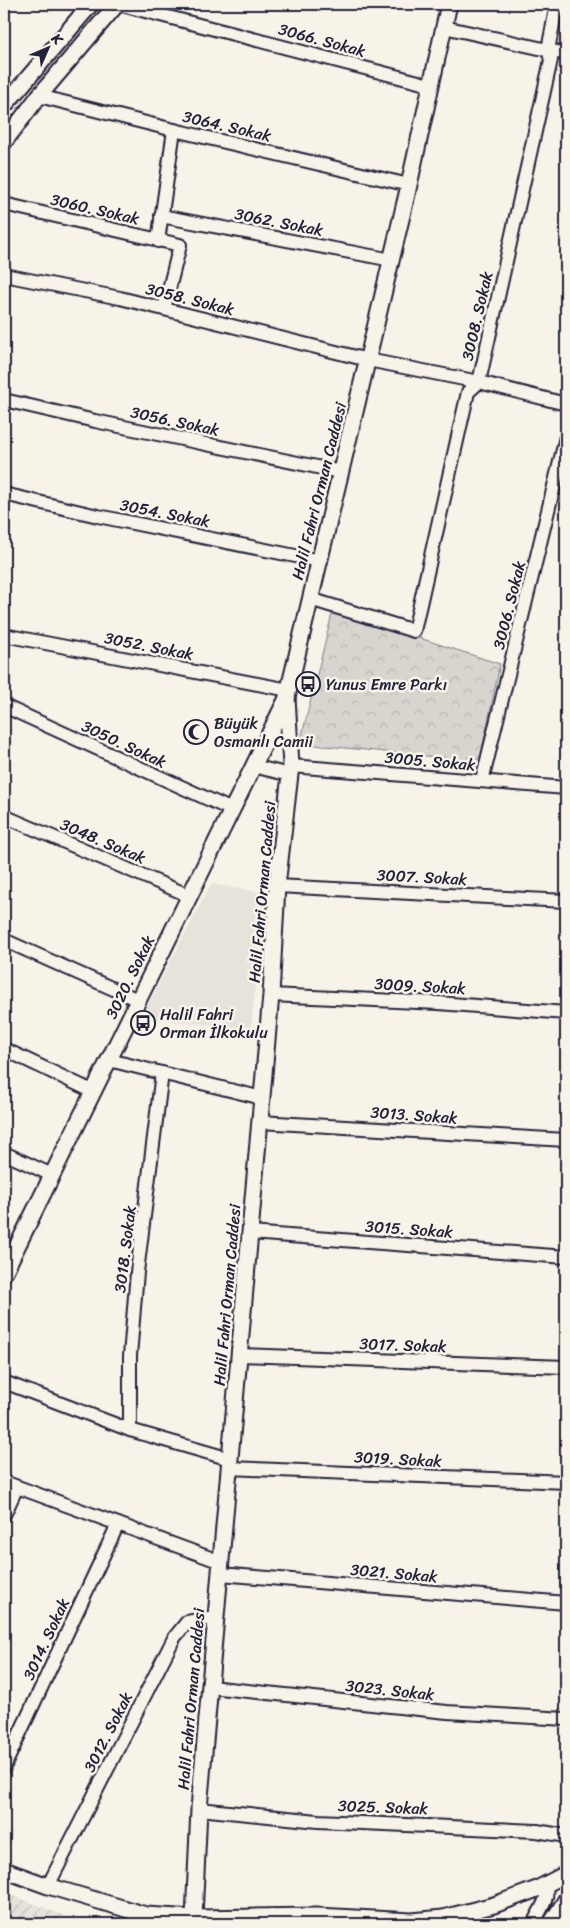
<svg xmlns="http://www.w3.org/2000/svg" width="570" height="1928" viewBox="0 0 570 1928" font-family="Sriracha,sans-serif">
	<style>
		.built { fill: #e7e3db }
		.industrial { fill: url(#industrial-furrows) }
		.park { fill: url(#park-crowns); stroke: #7d7c85 }
		.lines { fill: none; stroke-linecap: round; stroke-linejoin: round }
		.minor-casing { stroke: #22223b; stroke-width: 16 }
		.major-casing { stroke: #22223b; stroke-width: 19 }
		.minor { stroke: #f7f3e8; stroke-width: 12 }
		.major { stroke: #f7f3e8; stroke-width: 15 }
		.labels { text-anchor: middle; dominant-baseline: central; stroke-width: 5; stroke-linejoin: round; paint-order: stroke }
		.street-label { font-size: 16px; fill: #22223b; stroke: #f7f3e8 }
		.poi-label { font-size: 16px; fill: #22223b; stroke: #f7f3e8; text-anchor: start }
	</style>
	<defs>
		<pattern id="industrial-furrows" width="10" height="10" patternUnits="userSpaceOnUse" patternTransform="scale(1.25)"><rect width="10" height="10" fill="#e7e3db"/><path d="M-1 1l2-2M0 10L10 0M9 11l2-2" fill="none" stroke="#c6c2bd"/></pattern>
		<pattern id="park-crowns" width="20" height="18" patternUnits="userSpaceOnUse" patternTransform="scale(1.25)"><rect width="20" height="18" fill="#d8d5cf"/><path d="M2 6a3 3 0 1 1 6 0M12 15a3 3 0 1 1 6 0" fill="none" stroke="#b9b7b3"/></pattern>
	</defs>
	<rect width="100%" height="100%" fill="#f7f3e8"/>
	<filter id="ink" filterUnits="userSpaceOnUse"><feTurbulence type="fractalNoise" baseFrequency=".02" numOctaves="2"/><feDisplacementMap in="SourceGraphic" scale="10" xChannelSelector="R" yChannelSelector="G"/><feConvolveMatrix kernelMatrix="1 2 1 2 8 2 1 2 1" color-interpolation-filters="sRGB"/></filter>
	<g filter="url(#ink)">
		<!-- built -->
		<polygon class="built" points="211,884 265,893 251,1029 141,1018"/>
		<!-- industrial -->
		<polygon class="industrial" points="4,1892 85,1924 4,1924"/>
		<!-- park -->
		<polygon class="park" points="333,610 500,664 481,755 476,761 305,744 301,739"/>
		<g class="lines">
			<defs>
				<g id="minor">
					<polyline points="118,4 430,85"/>
					<polyline points="444,27 566,54"/>
					<polyline points="39,96 174,130 409,185"/>
					<polyline points="4,204 180,245 164,309"/>
					<polyline points="161,216 392,260"/>
					<polyline points="158,241 174,130"/>
					<polyline points="4,275 120,298 368,360 479,382 566,404"/>
					<polyline points="4,400 95,421 341,472"/>
					<polyline points="4,494 98,516 320,561"/>
					<polyline points="310,599 414,631 468,392 479,382 551,60 548,50 557,4"/>
					<polyline points="4,635 289,690"/>
					<polyline points="4,706 232,810"/>
					<polyline points="253,766 290,775"/>
					<polyline points="291,766 566,788"/>
					<polyline points="482,781 566,437"/>
					<polyline points="4,816 190,896"/>
					<polyline points="277,886 566,901"/>
					<polyline points="4,940 138,1000"/>
					<polyline points="271,995 438,1003 566,1013"/>
					<polyline points="4,1049 92,1091"/>
					<polyline points="109,1060 262,1098"/>
					<polyline points="260,1122 566,1140"/>
					<polyline points="4,1153 52,1175"/>
					<polyline points="250,1233 566,1257"/>
					<polyline points="239,1355 566,1367"/>
					<polyline points="4,1382 130,1430 230,1459"/>
					<polyline points="130,1430 130,1356 137,1272 162,1073"/>
					<polyline points="229,1468 566,1482"/>
					<polyline points="4,1482 221,1562"/>
					<polyline points="4,1515 17,1487"/>
					<polyline points="220,1574 566,1603"/>
					<polyline points="210,1687 447,1712 566,1719"/>
					<polyline points="4,1767 118,1524"/>
					<polyline points="199,1809 318,1821 537,1831 566,1836"/>
					<polyline points="48,1886 174,1638 187,1622 216,1617"/>
					<path d="M533,1924c5,-11 18,-27 12,-38"/>
					<polyline points="549,1924 566,1897"/>
				</g>
				<g id="major">
					<polyline points="4,106 91,4"/>
					<polyline points="4,142 39,96 117,4"/>
					<polyline points="4,1273 287,698"/>
					<polyline points="4,1870 48,1886 146,1915 194,1918 317,1916 412,1921 443,1918 494,1905 537,1889 566,1874"/>
					<polyline points="194,1918 199,1809 271,995 277,886 291,766 287,697 407,194 449,4"/>
				</g>
			</defs>
			<!-- minor casing -->
			<use href="#minor" class="minor-casing"/>
			<!-- major casing -->
			<use href="#major" class="major-casing"/>
			<!-- minor -->
			<use href="#minor" class="minor"/>
			<!-- major -->
			<use href="#major" class="major"/>
		</g>
	</g>
	<!-- icons -->
	<defs>
		<symbol id="bus-ring" viewBox="-11 -11 22 22"><circle r="9.5" fill="#f7f3e8" stroke="#22223b" stroke-width="1.5"/><path d="M-5-6H5V4H4V6H2V4H-2V6H-4V4H-5ZM-3.5-4V0h7V-4ZM-3.5 1.2v1.5H-2V1.2ZM2 1.2v1.5H3.5V1.2Z" fill="#22223b"/></symbol>
		<symbol id="mosque-ring" viewBox="-11 -11 22 22"><circle r="9.5" fill="#f7f3e8" stroke="#22223b" stroke-width="1.5"/><path d="M3.5-4.9A6 6 0 1 0 3.5 4.9A5 5 0 1 1 3.5-4.9Z" fill="#22223b"/></symbol>
	</defs>
	<g fill-rule="evenodd">
		<use href="#bus-ring" x="294" y="670" width="28" height="28"/>
		<use href="#mosque-ring" x="182" y="718" width="28" height="28"/>
		<use href="#bus-ring" x="129" y="1009" width="28" height="28"/>
	</g>
	<g class="labels">
		<!-- street labels -->
		<g class="street-label">
			<text transform="translate(322 40) rotate(15)">3066. Sokak</text>
			<text transform="translate(227 126) rotate(13)">3064. Sokak</text>
			<text transform="translate(95 209) rotate(13)">3060. Sokak</text>
			<text transform="translate(279 222) rotate(11)">3062. Sokak</text>
			<text transform="translate(190 299) rotate(14)">3058. Sokak</text>
			<text transform="translate(477 316) rotate(-77)">3008. Sokak</text>
			<text transform="translate(175 421) rotate(12)">3056. Sokak</text>
			<text transform="translate(319 491) rotate(-76)">Halil Fahri Orman Caddesi</text>
			<text transform="translate(165 513) rotate(11)">3054. Sokak</text>
			<text transform="translate(509 605) rotate(-76)">3006. Sokak</text>
			<text transform="translate(149 646) rotate(11)">3052. Sokak</text>
			<text transform="translate(124 744) rotate(25)">3050. Sokak</text>
			<text transform="translate(430 761) rotate(5)">3005. Sokak</text>
			<text transform="translate(103 841) rotate(23)">3048. Sokak</text>
			<text transform="translate(422 877) rotate(3)">3007. Sokak</text>
			<text transform="translate(262 892) rotate(-85)">Halil Fahri Orman Caddesi</text>
			<text transform="translate(130 977) rotate(-64)">3020. Sokak</text>
			<text transform="translate(420 986) rotate(3)">3009. Sokak</text>
			<text transform="translate(414 1115) rotate(4)">3013. Sokak</text>
			<text transform="translate(409 1229) rotate(4)">3015. Sokak</text>
			<text transform="translate(125 1249) rotate(-83)">3018. Sokak</text>
			<text transform="translate(227 1295) rotate(-85)">Halil Fahri Orman Caddesi</text>
			<text transform="translate(403 1345) rotate(2)">3017. Sokak</text>
			<text transform="translate(398 1459) rotate(3)">3019. Sokak</text>
			<text transform="translate(394 1573) rotate(5)">3021. Sokak</text>
			<text transform="translate(46 1639) rotate(-65)">3014. Sokak</text>
			<text transform="translate(390 1690) rotate(6)">3023. Sokak</text>
			<text transform="translate(191 1699) rotate(-85)">Halil Fahri Orman Caddesi</text>
			<text transform="translate(108 1732) rotate(-63)">3012. Sokak</text>
			<text transform="translate(383 1807) rotate(2)">3025. Sokak</text>
		</g>
		<!-- poi labels -->
		<g class="poi-label">
			<text x="326" y="684">Yunus Emre Parkı</text>
			<text x="214" y="723">Büyük<tspan x="214" dy="18">Osmanlı Camii</tspan></text>
			<text x="160" y="1014">Halil Fahri<tspan x="160" dy="18">Orman İlkokulu</tspan></text>
		</g>
	</g>
	<!-- margin -->
	<rect width="570" height="1928" fill="none" stroke="#f7f3e8" stroke-width="20"/>
	<rect x="10" y="10" width="550" height="1908" fill="none" stroke="#22223b" stroke-width="2" filter="url(#ink)"/>
	<!-- north arrow -->
	<g transform="translate(48 48) rotate(45)" stroke="#f7f3e8" stroke-width="4" paint-order="stroke">
	<path d="M0-4L9 19L0 12L-9 19Z" fill="#22223b"/>
	<text y="-8" font-size="14" font-weight="bold" text-anchor="middle" fill="#22223b">K</text>
	</g>
</svg>
